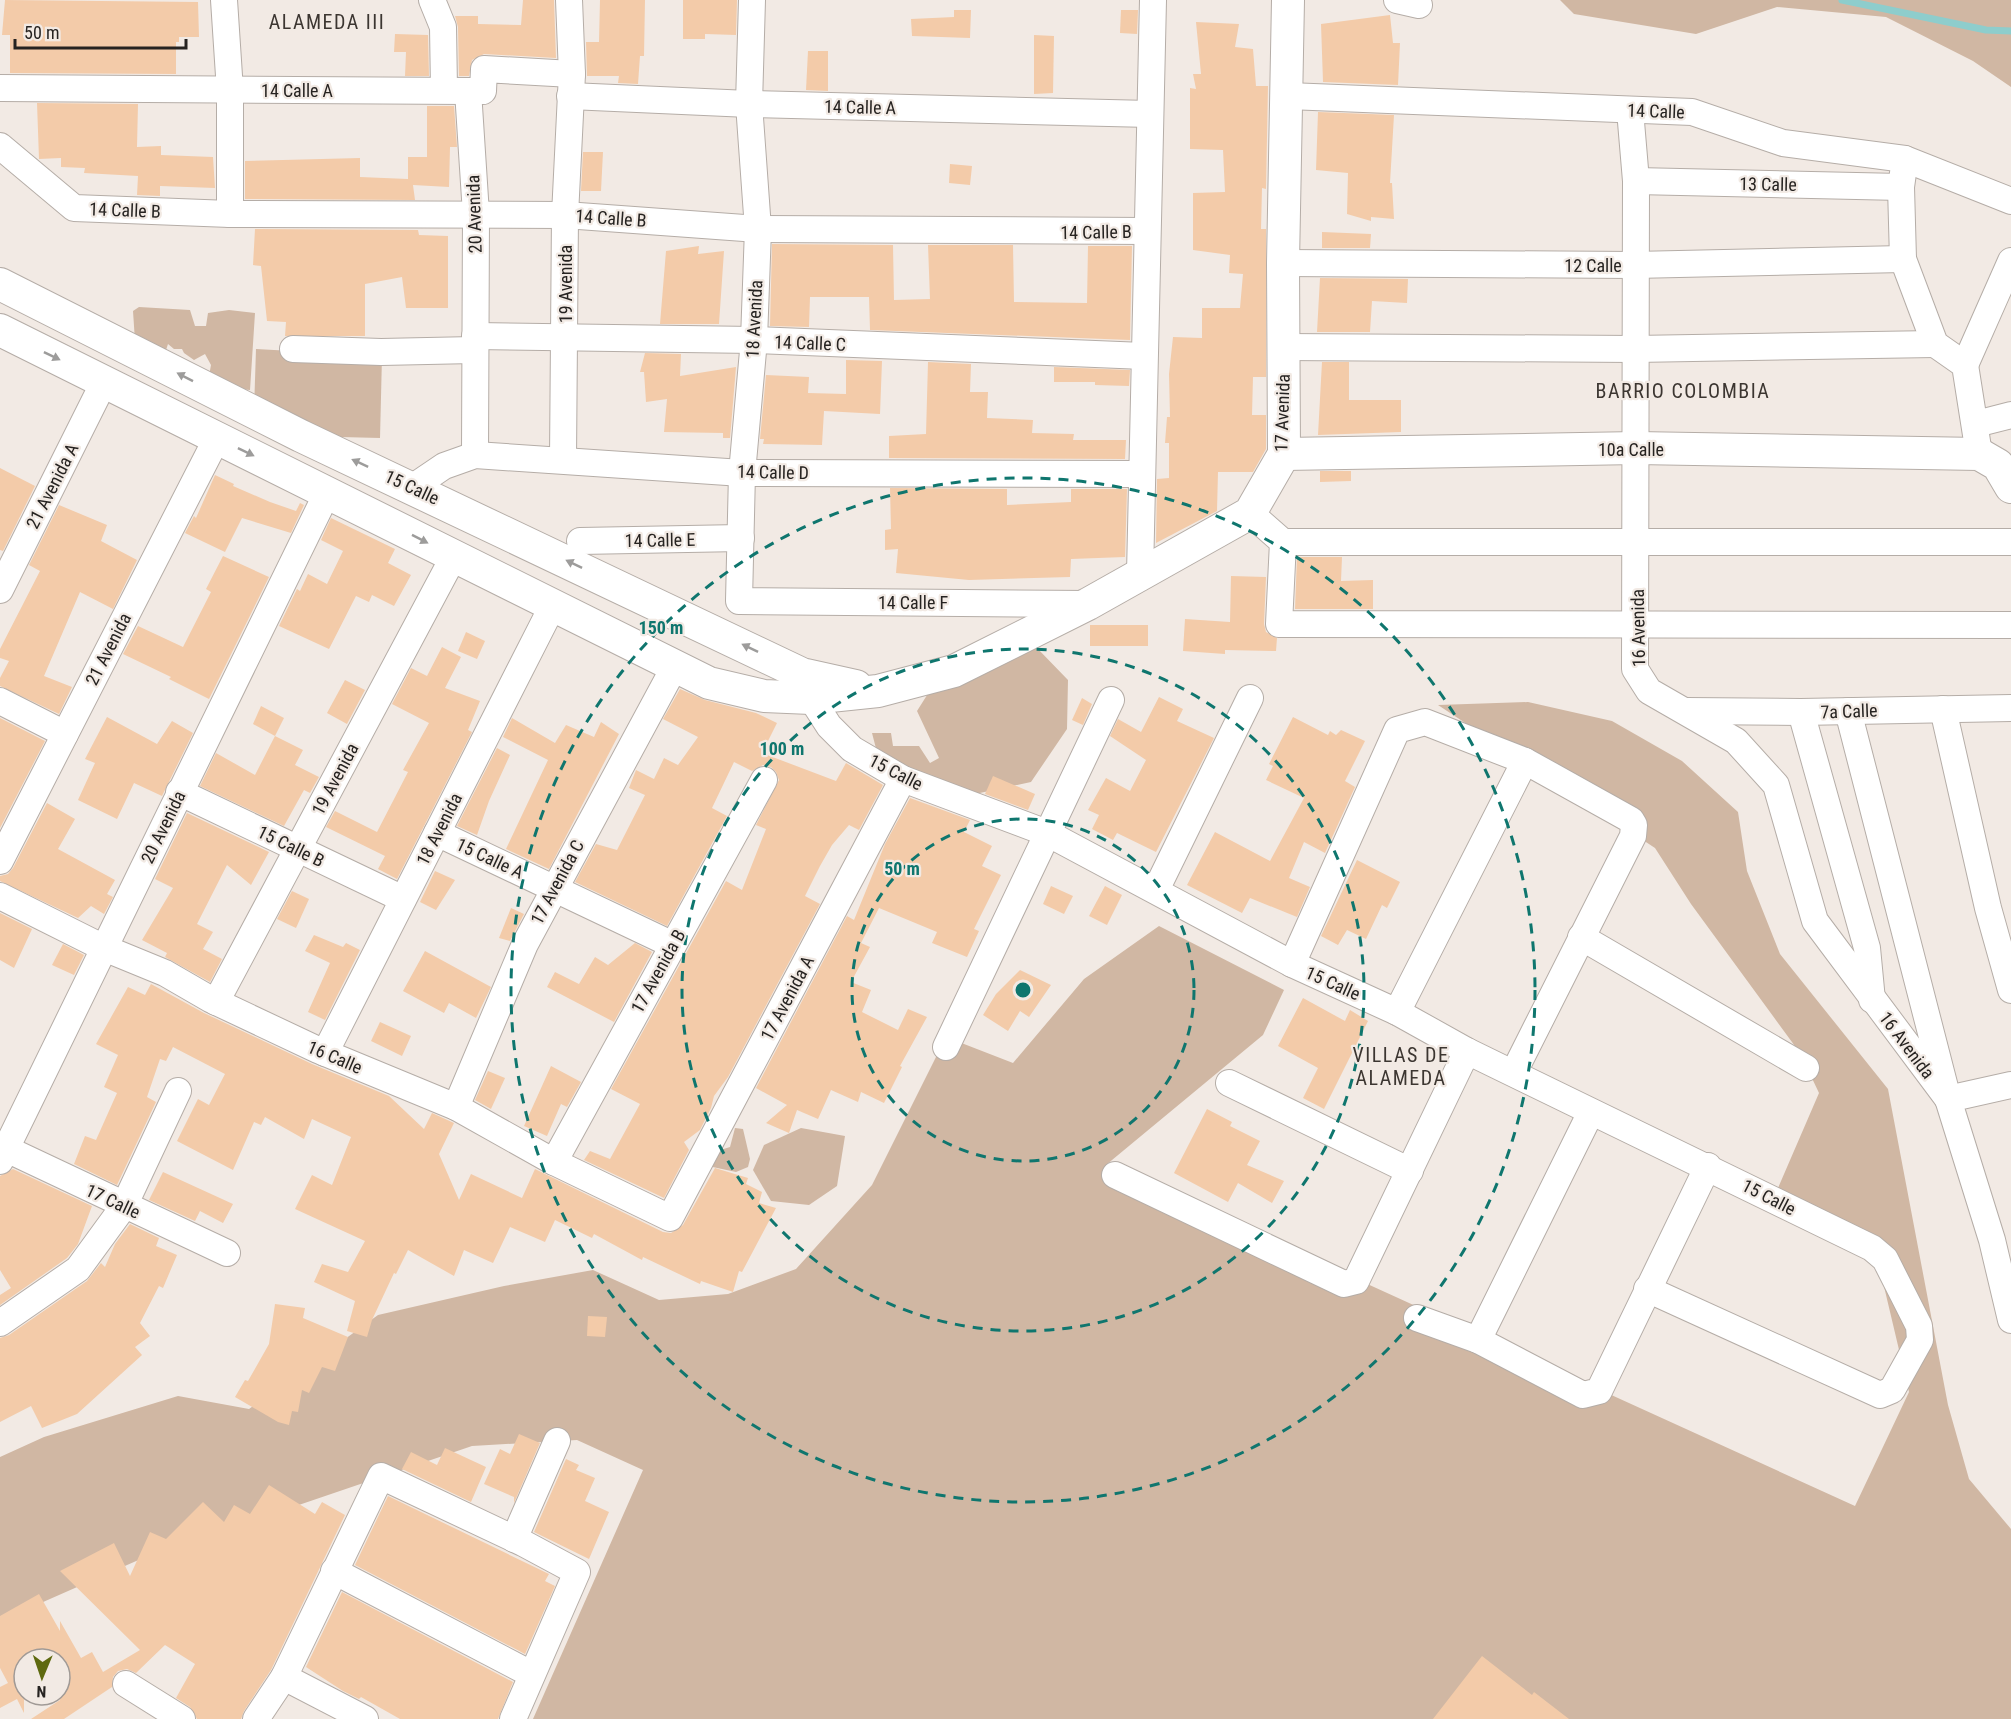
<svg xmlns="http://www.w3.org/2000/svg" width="2011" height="1719" viewBox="0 0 2011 1719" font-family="'Roboto Condensed',sans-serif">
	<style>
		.green { fill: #d0b7a3 }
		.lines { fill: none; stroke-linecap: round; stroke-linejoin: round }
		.stream { stroke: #8ecdcc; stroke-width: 7 }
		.building { fill: #f3cba9 }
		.minor-casing { stroke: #b5ada7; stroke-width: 28 }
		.tertiary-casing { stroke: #b5ada7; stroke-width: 34 }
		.minor { stroke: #fff; stroke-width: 26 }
		.tertiary { stroke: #fff; stroke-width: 32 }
		.oneway { fill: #9d9c9b }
		.ring { fill: none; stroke: #0f766e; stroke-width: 3; stroke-dasharray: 10 8 }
		.labels { text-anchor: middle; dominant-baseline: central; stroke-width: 4.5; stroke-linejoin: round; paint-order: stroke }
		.street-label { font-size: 18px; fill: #262321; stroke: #f2eae4 }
		.neighbourhood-label { font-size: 20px; letter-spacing: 1.5px; fill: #3c3631; stroke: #f2eae4 }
		.centre { fill: #0f766e; stroke: #f2eae4; stroke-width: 3 }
		.ring-label { font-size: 18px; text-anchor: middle; font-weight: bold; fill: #0f766e; stroke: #f2eae4; stroke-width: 4.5; stroke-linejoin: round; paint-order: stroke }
	</style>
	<rect width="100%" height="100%" fill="#f2eae4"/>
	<!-- green -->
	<g class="green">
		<polygon points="1560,0 2011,0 2011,87 1973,61 1886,17 1777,7 1696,34 1574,14"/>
		<polygon points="139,307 190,310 195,326 206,326 208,313 229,310 255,313 250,390 240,389 209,376 211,365 205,354 194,360 184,353 182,349 174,349 168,344 166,350 176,357 135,341 133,311"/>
		<polygon points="256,349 382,356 380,438 301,436 254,411"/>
		<polygon points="1036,647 1068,680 1067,729 1031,782 975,794 879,760 872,733 891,733 893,746 919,746 930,763 939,758 917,711 929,692"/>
		<polygon points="1528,702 1612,721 1682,761 1738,812 1747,871 1780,954 1888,1089 1948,1405 1969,1479 2011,1529 2011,1719 533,1719 643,1470 577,1440 472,1446 143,1558 0,1621 0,1457 44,1437 178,1396 249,1409 378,1315 504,1286 593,1270 659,1300 728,1294 796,1269 872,1185 946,1037 1013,1063 1084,979 1159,926 1284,990 1263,1035 1106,1165 1855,1506 1909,1392 1873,1240 1775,1195 1819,1093 1800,1053 1691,904 1655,848 1438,705"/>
		<polygon points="735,1128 743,1129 750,1159 748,1167 736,1172 708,1166 714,1152 730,1147"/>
		<polygon points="801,1128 845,1136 837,1186 809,1205 771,1201 753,1170 764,1145"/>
	</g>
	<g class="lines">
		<!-- stream -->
		<polyline class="stream" points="1842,0 1986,30 2011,31"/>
	</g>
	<!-- building -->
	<g class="building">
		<polygon points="5,0 198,2 199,37 179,37 179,42 176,42 176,74 10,73 10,35 2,35"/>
		<polygon points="523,0 554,0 556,58 484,54 472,60 469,76 459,76 458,27 455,16 478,16 478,24 521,25"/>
		<polygon points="600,0 645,0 644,56 640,56 638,84 618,83 619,76 587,76 586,42 599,42"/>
		<polygon points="683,0 737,0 736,35 705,34 705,39 683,39"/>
		<polygon points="954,10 971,10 970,38 912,36 911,19 954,17"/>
		<polygon points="1121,10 1138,10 1137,34 1120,33"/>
		<polygon points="1390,15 1393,43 1400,43 1398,85 1323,82 1321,24"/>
		<polygon points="1196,22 1239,24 1235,47 1253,49 1256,86 1268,86 1266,189 1262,188 1261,229 1266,229 1266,377 1253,377 1252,415 1266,415 1266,449 1253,472 1218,472 1217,511 1156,543 1157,479 1169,478 1169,443 1165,443 1167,417 1170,417 1169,374 1173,337 1202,338 1202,308 1240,308 1243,274 1229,273 1230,255 1193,250 1193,193 1225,192 1223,150 1190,149 1190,88 1196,89 1193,74 1201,74"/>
		<polygon points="395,34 428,35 429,76 405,76 406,52 394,52"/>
		<polygon points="1034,35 1054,36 1053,93 1034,94"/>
		<polygon points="808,51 828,51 828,91 806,90"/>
		<polygon points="37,103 138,104 137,147 161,146 161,155 213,157 215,188 160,186 160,196 137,195 138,176 84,173 85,168 61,167 61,158 39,159"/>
		<polygon points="427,106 454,106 457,147 450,147 449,187 413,185 415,200 245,199 245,161 360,158 360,177 408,179 408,157 427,157"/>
		<polygon points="1318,112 1394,115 1390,183 1392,183 1394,219 1371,217 1371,221 1347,214 1348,173 1316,170"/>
		<polygon points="583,152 603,152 601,191 581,191"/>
		<polygon points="950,164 972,166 970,185 949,183"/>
		<polygon points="255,229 418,230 419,235 448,236 448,308 406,308 402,277 365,284 365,336 285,336 286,322 267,321 261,266 253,265"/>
		<polygon points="1322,232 1371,234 1370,248 1322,248"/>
		<polygon points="772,244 893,245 894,300 930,299 928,245 1013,245 1014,302 1087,303 1088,246 1132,246 1130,340 870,330 869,297 810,297 809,327 770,326"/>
		<polygon points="699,246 698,254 724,251 719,324 660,324 666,251"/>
		<polygon points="1320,278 1408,279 1407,303 1372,301 1370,332 1317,332"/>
		<polygon points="645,353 681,354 680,376 736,367 730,438 723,438 723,433 664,432 667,399 646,402 644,372 640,372"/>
		<polygon points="846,360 882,361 880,414 824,411 822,445 763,444 764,439 760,439 766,375 809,377 808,393 846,394"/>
		<polygon points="928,362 971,364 970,392 988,392 987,418 1033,420 1032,433 1074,434 1073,440 1126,440 1125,459 889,458 889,436 926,434"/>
		<polygon points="1322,362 1349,362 1349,400 1401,400 1401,432 1318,435"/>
		<polygon points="1054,367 1130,370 1129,386 1095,385 1095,382 1054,382"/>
		<polygon points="0,468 35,486 3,551 0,550"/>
		<polygon points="1320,471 1351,471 1351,481 1320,482"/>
		<polygon points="215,475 234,484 233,486 270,502 296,511 300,503 304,505 291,533 242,518 225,552 185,533 194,516 196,518"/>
		<polygon points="890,488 1007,489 1007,505 1071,502 1071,489 1127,489 1125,557 1071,559 1070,577 969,580 896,573 898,549 885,550 885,530 891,529"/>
		<polygon points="59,505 107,525 101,541 137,560 113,609 80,592 44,676 72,687 59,714 0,686 0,678 9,661 0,658 0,649 40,571 29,565"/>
		<polygon points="331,518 395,549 388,563 411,575 394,606 372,595 369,602 356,596 329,649 279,626 297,589 300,591 308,574 327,584 343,551 321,540"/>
		<polygon points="223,556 269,577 209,699 169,679 171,677 123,654 138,626 183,647 211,592 206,589"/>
		<polygon points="1297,557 1342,557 1341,581 1373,580 1373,609 1295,609"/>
		<polygon points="1231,576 1266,577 1264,624 1266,632 1277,638 1276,651 1225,650 1225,654 1183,651 1185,619 1230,622"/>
		<rect x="1090" y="625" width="58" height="21"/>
		<polygon points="466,632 485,641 477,659 458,651"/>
		<polygon points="442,647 461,657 445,688 480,701 468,730 472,732 397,879 378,869 385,856 326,827 335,811 377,832 408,772 403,770 429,723 392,704 411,668 427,676"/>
		<polygon points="345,680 365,690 347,724 327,713"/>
		<polygon points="680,689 705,700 756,713 777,723 762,753 836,781 846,763 883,785 859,830 849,825 832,845 820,866 805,896 820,904 728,1077 714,1096 711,1108 700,1130 684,1142 689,1150 664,1198 584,1160 590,1151 610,1159 640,1104 611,1089 726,881 742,890 766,829 756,825 779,780 776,772 771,767 763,765 752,771 734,762 712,808 727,816 667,926 575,882 596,844 617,850 645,795 629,788 636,770 654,779 664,758 678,765 698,737 663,719"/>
		<polygon points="1159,697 1183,709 1177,721 1214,738 1156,852 1117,833 1113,840 1092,829 1099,815 1088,810 1106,778 1130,791 1146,760 1110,736 1118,719 1141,732"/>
		<polygon points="1082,698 1092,704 1083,725 1072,720"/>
		<polygon points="261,706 284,718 275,736 253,724"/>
		<polygon points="107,717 157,744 172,721 193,733 162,796 134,783 117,819 78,800 95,763 85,759"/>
		<polygon points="1293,717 1328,735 1330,731 1336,735 1341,730 1365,741 1345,781 1355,787 1325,853 1304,842 1289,878 1310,887 1297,917 1250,898 1242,913 1187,885 1215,832 1270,861 1304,798 1266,780 1273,766 1269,764"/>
		<polygon points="0,718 45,741 0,828"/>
		<polygon points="512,718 555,743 566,725 594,737 601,722 619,734 549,869 506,849 548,760 503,737"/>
		<polygon points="275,736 303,750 295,765 319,777 310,793 304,790 284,826 200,786 216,753 255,775"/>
		<polygon points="497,748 510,755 489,801 477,835 457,826"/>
		<polygon points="993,776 1035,794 1028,810 985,794"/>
		<polygon points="910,798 970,820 964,832 992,846 982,866 1001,875 974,929 979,931 967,957 932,943 937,932 879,908 861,943 870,947 851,982 871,990 862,1012 898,1030 908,1009 927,1017 900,1066 902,1067 884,1103 861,1092 858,1102 831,1090 818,1119 797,1110 789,1133 766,1123 787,1105 756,1088 847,916 854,920 885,844"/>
		<polygon points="47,803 75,819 58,849 115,880 107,894 113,897 104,914 91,906 78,918 0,881 0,876 8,874 13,868"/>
		<polygon points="187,813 269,852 251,885 227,865 197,924 213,932 203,949 222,959 210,982 165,957 167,953 142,940 173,888 155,879"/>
		<polygon points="1357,860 1400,882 1387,908 1382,905 1366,939 1347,930 1338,945 1321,936"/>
		<polygon points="435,871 455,880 436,910 420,902"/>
		<polygon points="1051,886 1073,896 1064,914 1043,904"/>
		<polygon points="1105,886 1122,895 1107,925 1089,916"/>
		<polygon points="292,891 309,899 296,928 277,919"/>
		<polygon points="511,908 524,914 510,941 499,938"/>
		<polygon points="0,913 32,929 14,968 0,960"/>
		<polygon points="314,935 343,947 346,943 360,950 325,1020 308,1012 330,963 305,951"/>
		<polygon points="635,943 652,952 614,1022 547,987 555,972 579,984 595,957 608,965"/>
		<polygon points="63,944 84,955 74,975 52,965"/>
		<polygon points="425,951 491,987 476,1018 449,1003 444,1013 403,991"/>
		<polygon points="1020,970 1051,985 1029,1017 1020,1011 1008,1031 983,1015 996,994"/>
		<polygon points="151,984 204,1013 312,1064 389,1096 424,1129 432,1113 454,1123 439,1154 459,1200 471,1174 522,1198 535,1169 663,1232 671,1233 683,1225 715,1168 748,1178 746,1184 762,1192 759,1203 776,1208 742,1272 739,1271 733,1292 701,1281 700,1284 643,1257 642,1260 594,1234 592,1238 555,1220 545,1242 510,1227 493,1263 464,1250 454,1276 408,1250 396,1274 394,1273 372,1320 367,1337 347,1331 355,1301 314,1282 322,1264 348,1272 365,1241 295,1209 312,1175 332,1185 351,1137 312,1119 304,1139 265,1117 261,1125 254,1122 233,1170 177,1141 198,1099 209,1105 225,1074 173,1047 166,1061 160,1059 147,1097 156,1102 117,1185 74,1164 85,1136 96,1140 117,1093 104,1087 118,1055 96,1044 128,987 145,995"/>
		<polygon points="1303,998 1345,1021 1350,1010 1368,1021 1324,1109 1303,1098 1318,1068 1278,1046"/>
		<polygon points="380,1022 411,1036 402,1056 371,1041"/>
		<polygon points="551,1066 581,1082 567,1107 561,1104 547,1136 524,1126"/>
		<polygon points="488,1071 505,1078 491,1109 475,1100"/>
		<polygon points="1207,1109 1232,1122 1230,1126 1260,1141 1247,1165 1284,1181 1272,1203 1238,1183 1228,1202 1174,1173"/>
		<polygon points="13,1169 92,1206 78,1244 67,1258 0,1305 0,1295 11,1288 0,1270 0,1176"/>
		<polygon points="163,1172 233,1204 223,1223 200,1211 195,1221 149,1200"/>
		<polygon points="130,1224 159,1238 156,1246 177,1255 163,1288 159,1286 140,1323 150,1336 135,1347 142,1355 77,1414 42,1428 31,1406 0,1422 0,1338 9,1335 87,1281 101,1263 105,1267 115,1244"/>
		<polygon points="275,1304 305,1308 303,1318 348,1337 335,1371 322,1367 309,1393 302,1390 298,1412 292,1411 289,1425 278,1422 235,1397 245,1380 248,1381 269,1344"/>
		<polygon points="588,1316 607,1317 605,1337 587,1336"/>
		<polygon points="519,1434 540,1443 514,1503 514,1497 484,1484 500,1449 510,1454"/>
		<polygon points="445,1448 486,1467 471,1502 402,1469 411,1452 437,1465"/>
		<polygon points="566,1459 579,1465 576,1470 595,1478 585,1501 609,1512 589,1559 534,1532"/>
		<polygon points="269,1485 315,1514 322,1502 345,1515 271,1670 244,1711 241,1719 197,1719 190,1707 176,1698 195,1664 165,1645 136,1673 127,1669 118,1671 113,1677 112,1687 64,1719 31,1719 60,1700 60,1659 24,1659 24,1713 17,1699 0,1708 0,1687 8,1683 0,1668 0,1616 39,1594 60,1631 60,1621 81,1658 92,1652 103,1672 140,1650 60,1571 114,1543 130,1576 150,1532 166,1539 203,1502 224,1522 234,1505 250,1514"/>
		<polygon points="388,1496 549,1574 545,1581 555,1586 525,1654 355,1565"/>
		<polygon points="342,1592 513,1682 498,1719 400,1719 361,1697 359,1699 343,1691 306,1667"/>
		<polygon points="1482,1656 1532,1695 1534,1692 1569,1719 1433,1719"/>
	</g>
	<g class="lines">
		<defs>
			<g id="minor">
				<polyline points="224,0 230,91 230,214"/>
				<polyline points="432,0 443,27 444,89"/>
				<polyline points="752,0 749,104 758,229 754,340 742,473 739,601 1088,604"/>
				<polyline points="1397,0 1419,5"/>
				<polyline points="0,88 468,91 483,91 484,69 572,74"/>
				<polyline points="468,91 476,214 475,455"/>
				<polyline points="570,96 749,104 1150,114"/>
				<polyline points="1288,96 1692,112 1783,143 1905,159 2011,201"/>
				<polyline points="1630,110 1636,181 1635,669 1649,691 1736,741 1776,785 1815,921 1948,1099"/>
				<polyline points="0,146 74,208 230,214 565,215 758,229 1147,231"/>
				<polyline points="1905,159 1901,187 1903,259 1935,344 1965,365 1979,454"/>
				<polyline points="1636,181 1901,187"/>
				<polyline points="1283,263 1634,265 1903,259"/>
				<polyline points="475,336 754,340 1144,356"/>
				<polyline points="1283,347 1635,349 1935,344"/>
				<polyline points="293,349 381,352 474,350"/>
				<polyline points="1965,365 2011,261"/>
				<polyline points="1976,424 2011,415"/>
				<polyline points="563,459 565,215 572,74 569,0"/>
				<polyline points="413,487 444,466 475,455 742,473 1141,474"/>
				<polyline points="1250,513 1283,542 1279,624 2011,625"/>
				<polyline points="580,541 741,538"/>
				<polyline points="1283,542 2011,542"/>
				<polyline points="1140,574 1153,0"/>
				<polyline points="0,590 104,382"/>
				<polyline points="805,682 811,698 829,726 852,749 903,779 1047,833 1292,964 1397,1012 1467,1051 1872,1248 1885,1259 1919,1326 1920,1340 1892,1390 1880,1395 1647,1289"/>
				<polyline points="0,701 65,734"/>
				<polyline points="1943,709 1988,908 2011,990"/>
				<polyline points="1687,711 1801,712 2011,708"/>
				<polyline points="1848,711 1948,1099 1992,1240 2011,1320"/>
				<polyline points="1801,712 1867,948 1872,1000"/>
				<polyline points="179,792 403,899"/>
				<polyline points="437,833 673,945"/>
				<polyline points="0,861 217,438"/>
				<polyline points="1156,890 1250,698"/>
				<polyline points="0,896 104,948 165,973 210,999 318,1050 456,1107 554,1162 670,1218 903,779"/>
				<polyline points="1581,937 1806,1068"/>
				<polyline points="1292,964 1397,730 1425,722 1525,761 1631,820 1634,825 1633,836 1514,1072"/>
				<polyline points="216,1002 454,556"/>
				<polyline points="1397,1012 1525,761"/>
				<polyline points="946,1047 1111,700"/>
				<polyline points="325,1053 553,605"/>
				<polyline points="1229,1083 1410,1171"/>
				<polyline points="1948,1099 2011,1085"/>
				<polyline points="456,1107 525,944 675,666"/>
				<polyline points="0,1146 227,1253"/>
				<polyline points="0,1161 327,493"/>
				<polyline points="554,1162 764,780"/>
				<polyline points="1115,1175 1344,1284 1356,1281 1467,1051"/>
				<polyline points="1417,1318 1478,1340 1583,1395 1599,1391 1708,1166"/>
				<polyline points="0,1323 78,1269 124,1206 178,1091"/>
				<polyline points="1478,1340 1591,1112"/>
				<polyline points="514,1539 557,1441"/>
				<polyline points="334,1571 531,1674"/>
				<polyline points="284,1677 365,1719"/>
				<polyline points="126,1684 182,1719"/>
				<polyline points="256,1719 284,1677 381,1476 523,1543 577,1572 513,1719"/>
			</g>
			<g id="tertiary">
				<polyline points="0,284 301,436 802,674 856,686"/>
				<polyline points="0,330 709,683 764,696 811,698 878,691 954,671 1088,604 1250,513 1284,454 1283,263 1288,0"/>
				<polyline points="1284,454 1637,448 1979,454 1998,465 2011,487"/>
			</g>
		</defs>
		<!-- minor casing -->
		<use href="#minor" class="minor-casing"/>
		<!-- tertiary casing -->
		<use href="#tertiary" class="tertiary-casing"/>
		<!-- minor -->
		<use href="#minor" class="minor"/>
		<!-- tertiary -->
		<use href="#tertiary" class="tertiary"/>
	</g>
	<!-- one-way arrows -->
	<defs><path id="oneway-solid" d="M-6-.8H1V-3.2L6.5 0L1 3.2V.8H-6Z" transform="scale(1.5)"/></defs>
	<g class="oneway">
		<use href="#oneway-solid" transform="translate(52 356) rotate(26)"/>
		<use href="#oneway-solid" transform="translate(185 377) rotate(-153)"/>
		<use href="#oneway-solid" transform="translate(246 452) rotate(26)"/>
		<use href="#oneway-solid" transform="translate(360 463) rotate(-155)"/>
		<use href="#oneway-solid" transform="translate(420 539) rotate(27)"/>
		<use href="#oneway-solid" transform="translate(574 564) rotate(-154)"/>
		<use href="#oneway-solid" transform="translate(750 648) rotate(-154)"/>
	</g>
	<!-- distance rings -->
	<g class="ring">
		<circle cx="1023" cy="990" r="171"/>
		<circle cx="1023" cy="990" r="341"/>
		<circle cx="1023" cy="990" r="512"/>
	</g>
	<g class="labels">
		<!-- street labels -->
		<g class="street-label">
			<text x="297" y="90">14 Calle A</text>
			<text transform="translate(860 107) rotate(1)">14 Calle A</text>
			<text transform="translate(1656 111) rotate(2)">14 Calle</text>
			<text transform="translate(1768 184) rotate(1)">13 Calle</text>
			<text transform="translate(125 210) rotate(2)">14 Calle B</text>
			<text transform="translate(474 214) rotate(-92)">20 Avenida</text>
			<text transform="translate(611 218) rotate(4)">14 Calle B</text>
			<text transform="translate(1096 232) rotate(-1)">14 Calle B</text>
			<text x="1593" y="265">12 Calle</text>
			<text transform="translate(565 284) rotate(-90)">19 Avenida</text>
			<text transform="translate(754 319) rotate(-87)">18 Avenida</text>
			<text transform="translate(810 343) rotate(2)">14 Calle C</text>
			<text transform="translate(1282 413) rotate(-88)">17 Avenida</text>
			<text x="1631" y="449">10a Calle</text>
			<text transform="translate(773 472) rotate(1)">14 Calle D</text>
			<text transform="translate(52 486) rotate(-63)">21 Avenida A</text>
			<text transform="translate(412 487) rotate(25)">15 Calle</text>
			<text transform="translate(660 540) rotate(-1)">14 Calle E</text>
			<text x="913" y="602">14 Calle F</text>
			<text transform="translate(1638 628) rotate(-91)">16 Avenida</text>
			<text transform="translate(108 649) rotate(-63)">21 Avenida</text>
			<text transform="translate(1849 711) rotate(-2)">7a Calle</text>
			<text transform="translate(896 772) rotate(27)">15 Calle</text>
			<text transform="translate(335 779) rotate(-62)">19 Avenida</text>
			<text transform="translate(163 827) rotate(-64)">20 Avenida</text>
			<text transform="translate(439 829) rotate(-63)">18 Avenida</text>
			<text transform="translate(291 846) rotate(26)">15 Calle B</text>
			<text transform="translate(490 858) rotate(25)">15 Calle A</text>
			<text transform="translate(557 882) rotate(-62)">17 Avenida C</text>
			<text transform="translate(658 971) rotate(-61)">17 Avenida B</text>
			<text transform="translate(1333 983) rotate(24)">15 Calle</text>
			<text transform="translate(787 998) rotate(-62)">17 Avenida A</text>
			<text transform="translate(1907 1045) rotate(53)">16 Avenida</text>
			<text transform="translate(335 1057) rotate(23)">16 Calle</text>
			<text transform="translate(1769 1197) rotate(27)">15 Calle</text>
			<text transform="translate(113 1201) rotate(25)">17 Calle</text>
		</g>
		<!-- neighbourhood labels -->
		<g class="neighbourhood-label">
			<text x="327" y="22">ALAMEDA III</text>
			<text x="1683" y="391">BARRIO COLOMBIA</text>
			<text x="1401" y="1055">VILLAS DE<tspan x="1401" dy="23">ALAMEDA</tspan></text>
		</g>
	</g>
	<circle cx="1023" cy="990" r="9" class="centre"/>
	<g class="ring-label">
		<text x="661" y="634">150 m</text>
		<text x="782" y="755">100 m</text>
		<text x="902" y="875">50 m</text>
	</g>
	<!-- north arrow -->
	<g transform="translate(42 1677) rotate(182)"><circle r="28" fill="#f2eae4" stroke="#a09a96" stroke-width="1.5"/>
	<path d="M0-4.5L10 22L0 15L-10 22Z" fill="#5e690f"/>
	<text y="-9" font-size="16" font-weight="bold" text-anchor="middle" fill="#262321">N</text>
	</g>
	<!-- scale -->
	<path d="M15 39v9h171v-9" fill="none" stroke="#262321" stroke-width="3"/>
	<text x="24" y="39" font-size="18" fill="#262321" stroke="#f2eae4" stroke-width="4.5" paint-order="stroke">50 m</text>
</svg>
